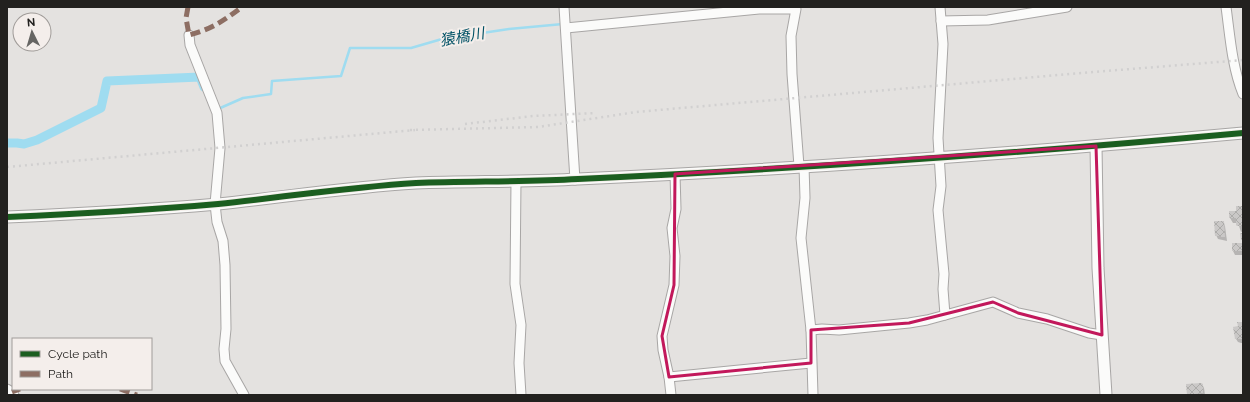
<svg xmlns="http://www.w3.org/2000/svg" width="1250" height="402" viewBox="0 0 1250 402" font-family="Raleway,'Noto Sans JP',sans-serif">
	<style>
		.shadow { fill: #0003 }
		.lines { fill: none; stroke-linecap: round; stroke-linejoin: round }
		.stream { stroke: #9fdcf0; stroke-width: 2.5 }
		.canal { stroke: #9fdcf0; stroke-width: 9 }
		.building { fill: url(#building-cross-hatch) }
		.minor-casing { stroke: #a8a6a5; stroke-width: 11 }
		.tertiary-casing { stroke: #a8a6a5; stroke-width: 13 }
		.minor { stroke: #fbfbfa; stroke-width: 9 }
		.tertiary { stroke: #fbfbfa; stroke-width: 11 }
		.rail { stroke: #d1d0d0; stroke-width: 2.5; stroke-dasharray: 2 4; stroke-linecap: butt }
		.quiet { stroke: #8d6e63; stroke-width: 5; stroke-dasharray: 10 5; stroke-linecap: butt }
		.cycleway-casing { stroke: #f4eeeb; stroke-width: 8 }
		.cycleway { stroke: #1b5e20; stroke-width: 6 }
		.marked { fill: none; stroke: #c2185b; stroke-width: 3; stroke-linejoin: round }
		.labels { text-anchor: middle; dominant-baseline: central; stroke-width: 4; stroke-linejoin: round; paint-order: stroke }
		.water-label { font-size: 15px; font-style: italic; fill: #005165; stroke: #f4eeeb }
	</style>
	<defs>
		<pattern id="building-cross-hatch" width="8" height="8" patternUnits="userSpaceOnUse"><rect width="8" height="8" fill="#cac8c7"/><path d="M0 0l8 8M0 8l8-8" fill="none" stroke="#adacaa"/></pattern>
	</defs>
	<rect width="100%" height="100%" fill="#e4e2e0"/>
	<!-- shadow -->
	<g class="shadow">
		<polygon points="1243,206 1243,231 1241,232 1238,223 1233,223 1230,218"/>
		<polygon points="1223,222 1225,226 1227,241 1218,239 1216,235"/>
		<polygon points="1233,244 1243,244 1243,255 1235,255 1233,251"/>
		<polygon points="1243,323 1243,343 1241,343 1238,342 1236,339 1239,327"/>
		<polygon points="1202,384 1204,388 1205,395 1189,395"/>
	</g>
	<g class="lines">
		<!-- stream -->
		<polyline class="stream" points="218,109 243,98 271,94 272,81 341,76 350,48 411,48 442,39 509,29 563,24"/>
		<!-- canal -->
		<polyline class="canal" points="7,143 17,143 24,144 37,140 101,108 107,81 200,77 204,87"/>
	</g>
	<!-- building -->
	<g class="building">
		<polygon points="1236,206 1243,206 1243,226 1237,226 1236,225 1236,218 1229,218 1229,211 1236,211"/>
		<polygon points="1214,221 1224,221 1225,237 1221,237 1221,236 1215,236"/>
		<polygon points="1240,233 1243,233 1243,240 1241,240"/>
		<rect x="1232" y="243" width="11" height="8"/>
		<polygon points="1237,322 1243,322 1243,339 1235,339 1233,327 1238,326"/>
		<polygon points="1201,383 1203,384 1203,393 1187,395 1186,384"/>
	</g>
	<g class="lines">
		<defs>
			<g id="minor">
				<polyline points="564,7 575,180"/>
				<polyline points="940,7 943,44 938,138 941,186 938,210 944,274 943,289 945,315"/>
				<path d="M1226,7c4,29 6,60 17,87"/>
				<polyline points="941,21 988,20 1067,7"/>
				<polyline points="566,28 759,9 796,9 791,36 792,74 799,166"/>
				<polyline points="189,35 190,45 217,113 220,148 215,204 217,222 223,241 225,265 226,329 224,349 225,361 244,395"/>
				<polyline points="804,166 805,198 801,238 811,330 813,395"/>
				<polyline points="516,181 515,284 521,325 519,363 521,395"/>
				<polyline points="811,330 822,329 839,330 909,323 927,320 993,302 1018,313 1047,319 1089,333 1102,335"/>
				<polyline points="669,377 811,363"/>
				<polyline points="7,389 12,392 14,395"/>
				<polyline points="671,395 669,377 663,350 662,336 674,285 675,256 672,228 676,209 675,174"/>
			</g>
			<g id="tertiary">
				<polyline points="1096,146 1098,268 1106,395"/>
				<path d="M7,217c70,-3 141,-7 211,-13 66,-7 132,-17 198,-21 54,-2 108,-1 162,-4 222,-10 444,-26 665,-46"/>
			</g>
		</defs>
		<!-- minor casing -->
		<use href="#minor" class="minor-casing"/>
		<!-- tertiary casing -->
		<use href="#tertiary" class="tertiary-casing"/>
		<!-- minor -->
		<use href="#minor" class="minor"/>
		<!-- tertiary -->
		<use href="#tertiary" class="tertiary"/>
		<!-- rail -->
		<g class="rail">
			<polyline points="465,124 533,116 596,113"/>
			<polyline points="410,130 538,127 636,112 1081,73 1243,60"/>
			<polyline points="7,167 415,130"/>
		</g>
		<!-- quiet -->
		<g class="quiet">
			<path d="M188,7l-2,11 3,17c23,-6 34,-14 53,-28"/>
			<polyline points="120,389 137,395"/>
			<polyline points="12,392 20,389"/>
		</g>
		<defs>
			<path id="cycleway" d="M7,217c70,-3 141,-7 211,-13 66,-7 132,-17 198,-21 54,-2 108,-1 162,-4 222,-10 444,-26 665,-46"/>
		</defs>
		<!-- cycleway casing -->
		<use href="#cycleway" class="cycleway-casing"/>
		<!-- cycleway -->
		<use href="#cycleway" class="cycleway"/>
	</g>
	<!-- marked area -->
	<path class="marked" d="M1096,146l6,189 -84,-22 -25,-11 -84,21 -98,7v33l-142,14 -7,-41 12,-51 1,-111z"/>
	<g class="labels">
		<!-- water labels -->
		<g class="water-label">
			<text transform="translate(462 37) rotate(-10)">猿橋川</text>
		</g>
	</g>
	<!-- border -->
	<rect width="1250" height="402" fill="none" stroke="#22211f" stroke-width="16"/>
	<!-- legend -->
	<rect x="12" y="338" width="140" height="52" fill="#f4eeeb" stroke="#a09c99"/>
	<rect x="20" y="351" width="20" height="6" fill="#1b5e20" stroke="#a09c99"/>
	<text x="48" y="358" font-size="12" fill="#22211f">Cycle path</text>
	<rect x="20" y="371" width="20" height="6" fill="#8d6e63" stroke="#a09c99"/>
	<text x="48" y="378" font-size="12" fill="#22211f">Path</text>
	<!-- north arrow -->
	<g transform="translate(32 32) rotate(355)"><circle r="19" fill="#f4eeeb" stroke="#a09c99"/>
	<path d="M0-3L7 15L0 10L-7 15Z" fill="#666563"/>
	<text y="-6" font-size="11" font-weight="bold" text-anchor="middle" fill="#22211f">N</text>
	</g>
</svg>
